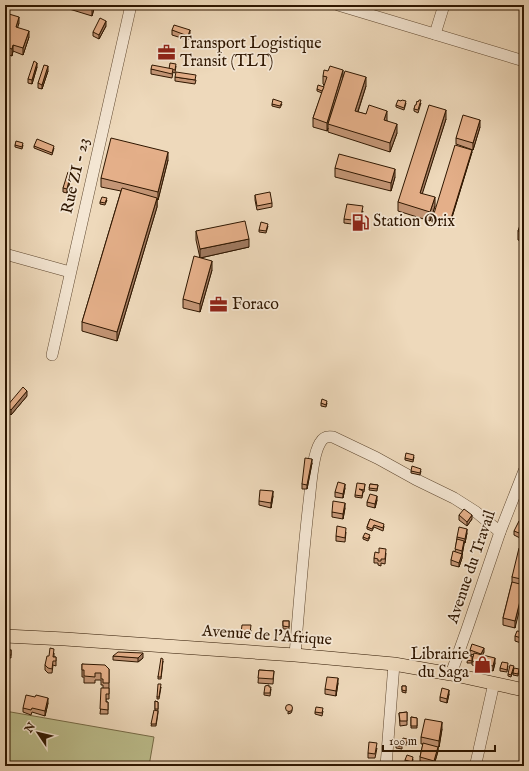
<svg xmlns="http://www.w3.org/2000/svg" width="529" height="771" viewBox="0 0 529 771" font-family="'IM FELL English',serif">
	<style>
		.green { fill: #bcbe8d; stroke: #756a46 }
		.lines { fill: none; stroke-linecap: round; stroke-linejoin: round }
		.minor-casing { stroke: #5e472f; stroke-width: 12 }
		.major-casing { stroke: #2e1600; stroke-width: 14 }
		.minor { stroke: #f4e6d3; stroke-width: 11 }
		.major { stroke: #eed9bb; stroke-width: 13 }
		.wall { fill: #c49676; stroke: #2e1600 }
		.shaded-wall { fill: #a07a60; stroke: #2e1600 }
		.building { fill: #e4af89; stroke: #2e1600 }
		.labels { text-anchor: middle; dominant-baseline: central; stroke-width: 3.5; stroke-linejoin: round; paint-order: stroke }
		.poi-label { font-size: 16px; fill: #2e1600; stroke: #f4e6d3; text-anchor: start }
		.street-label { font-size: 16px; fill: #2e1600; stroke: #f4e6d3 }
	</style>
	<rect width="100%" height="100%" fill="#eed9bb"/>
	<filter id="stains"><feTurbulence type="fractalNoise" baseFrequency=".005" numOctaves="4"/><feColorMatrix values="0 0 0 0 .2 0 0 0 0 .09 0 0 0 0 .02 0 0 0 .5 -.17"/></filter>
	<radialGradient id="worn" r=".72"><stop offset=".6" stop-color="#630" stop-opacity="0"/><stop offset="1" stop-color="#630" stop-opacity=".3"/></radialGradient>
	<!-- green -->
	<polygon class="green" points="5,711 154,737 149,766 5,766"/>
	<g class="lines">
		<defs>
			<g id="minor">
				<polyline points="338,5 524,61"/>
				<polyline points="435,34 444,5"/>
				<polyline points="5,254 70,272"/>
				<polyline points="52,355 131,5"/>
				<path d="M295,655c4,-51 8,-102 14,-153 2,-16 3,-46 11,-59 3,-6 7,-7 13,-6l44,21 38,21 39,19 22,14 24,20"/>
				<polyline points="451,674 467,629 500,532 524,471"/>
				<polyline points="386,766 394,664"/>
				<polyline points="478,766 476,763 494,683"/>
			</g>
			<polyline id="major" points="5,636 65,639 295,655 394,664 451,674 524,690"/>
		</defs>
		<!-- minor casing -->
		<use href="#minor" class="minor-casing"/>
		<!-- major casing -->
		<use href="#major" class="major-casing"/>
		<!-- minor -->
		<use href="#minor" class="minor"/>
		<!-- major -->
		<use href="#major" class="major"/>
	</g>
	<!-- wall -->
	<g class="wall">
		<polygon points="66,5 95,5 92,16 66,8"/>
		<polygon points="405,5 415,5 413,9 405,7"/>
		<polygon points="19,23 17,27 29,37 23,55 13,51 12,56 5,54 5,29"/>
		<polygon points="106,26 99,39 93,36 93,32"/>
		<polygon points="172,30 190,34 188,40 172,35"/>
		<polygon points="176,66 175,73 173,72 172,78 151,74 151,69 169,69"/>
		<polygon points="37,67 32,84 28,83 28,79"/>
		<polygon points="48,71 42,89 38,88 38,83"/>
		<polygon points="343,75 366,86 358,112 387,120 387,121 397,133 390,152 328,132 328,128 327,131 313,127 313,118 322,93 317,91 317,89 324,87 324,85 323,84 323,76"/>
		<polygon points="175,77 196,80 195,84 175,81"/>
		<polygon points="401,101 406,103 404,110 396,107 396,105"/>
		<polygon points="421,103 418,113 414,111 414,109 416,105"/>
		<polygon points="272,104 282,104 280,108 272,106"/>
		<polygon points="446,119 422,193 435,206 430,221 398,211 398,202"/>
		<polygon points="480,127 473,150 456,144 456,138"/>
		<polygon points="15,145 23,145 22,149 15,147"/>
		<polygon points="34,146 54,148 52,155 34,148"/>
		<polygon points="472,152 449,227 432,222 432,220"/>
		<polygon points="168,160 158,200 157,200 157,207 117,341 82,331 82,322 121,191 101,187 101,178"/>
		<polygon points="335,168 395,177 391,191 335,177"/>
		<polygon points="71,177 67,193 63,192 63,188"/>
		<polygon points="255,195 272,203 272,207 257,210 255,200"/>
		<polygon points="107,200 105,205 100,204 100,202"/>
		<polygon points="363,211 361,221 353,219 352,224 344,223 344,219"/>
		<polygon points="524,220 524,242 518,240 518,231"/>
		<polygon points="268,226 266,233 259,232 259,230"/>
		<polygon points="196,231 249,247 200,258 196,240"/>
		<polygon points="212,270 200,312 183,308 183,299"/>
		<polygon points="27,396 11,415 7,411 7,406"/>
		<polygon points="321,403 327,403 326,407 321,406"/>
		<polygon points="414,457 413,462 405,460 405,458"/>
		<polygon points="312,463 307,489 302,489 302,484"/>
		<polygon points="411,471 421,471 420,475 411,473"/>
		<polygon points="365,484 364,492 363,492 362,498 355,497 355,495"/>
		<polygon points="370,484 378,485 377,491 369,490"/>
		<polygon points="345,488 343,498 335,497 335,492"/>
		<polygon points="273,496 271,508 259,505 259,501"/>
		<polygon points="377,500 375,508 367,506 367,502"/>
		<polygon points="345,508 343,519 332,517 332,512"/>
		<polygon points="459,515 472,519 467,526 459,520"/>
		<polygon points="370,519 384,526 383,531 374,527 372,531 367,529 367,527"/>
		<polygon points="524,523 524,540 514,535 514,531"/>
		<polygon points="346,532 345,542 336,541 336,536"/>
		<polygon points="467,533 465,543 464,543 462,555 462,558 459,567 451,565 451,560 455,552 457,537"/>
		<polygon points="363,537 370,537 368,541 363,539"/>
		<polygon points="524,550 524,572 521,584 515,628 503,625 503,618 512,582 512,577"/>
		<polygon points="386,553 385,564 381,563 381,566 378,565 378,563 374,563 374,558"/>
		<rect x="283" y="621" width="6" height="8"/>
		<polygon points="251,630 250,638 241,638 241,633"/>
		<polygon points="524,632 524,643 521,643 515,641 515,636"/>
		<polygon points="5,650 11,650 11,658 5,657"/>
		<polygon points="470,650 484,652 482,655 495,663 493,671 472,665 472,661 474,655 470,654"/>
		<polygon points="54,653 54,657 56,657 56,666 53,665 52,673 48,673 45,670 45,665"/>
		<polygon points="113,656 143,658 138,662 113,660"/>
		<polygon points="468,656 472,656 472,663 467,663"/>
		<polygon points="163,661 161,679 158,679 158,677"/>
		<polygon points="82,664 109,669 109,699 106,699 106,702 108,702 108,714 100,714 103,688 103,685 101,685 101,680 95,680 95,683 84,683 84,677 82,677"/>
		<polygon points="508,666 507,672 500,671 500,668"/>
		<polygon points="514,668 511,677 508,676 508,674"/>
		<polygon points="259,670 274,671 273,684 258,683"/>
		<polygon points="519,671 518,676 513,675 513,673"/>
		<polygon points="338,683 336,696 325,694 325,689"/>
		<polygon points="402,686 406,686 406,693 402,692"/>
		<polygon points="161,687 159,699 157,699 157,697"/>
		<polygon points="269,687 271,689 270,696 264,695 264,693"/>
		<polygon points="449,694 447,703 440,701 440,697"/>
		<polygon points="155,701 158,702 158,713 156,726 151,726 155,710"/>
		<polygon points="48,703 45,716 32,712 31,715 23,712 23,708"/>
		<polygon points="323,711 322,716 315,714 315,712"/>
		<polygon points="407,712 407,725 400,726 399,713"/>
		<polygon points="411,717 417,718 417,728 411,728"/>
		<polygon points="442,729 439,747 438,747 438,751 434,765 420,761 420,757 423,744 421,744 421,737"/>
		<polygon points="403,738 407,742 407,745 402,744"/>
		<polygon points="396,741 402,742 402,749 396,748"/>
		<polygon points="377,748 375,758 368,758 368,753"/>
		<polygon points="413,759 412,764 405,762 405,760"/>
	</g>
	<!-- shaded-wall -->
	<g class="shaded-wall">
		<polygon points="93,5 95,5 92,16 92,9"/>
		<polygon points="19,17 19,23 16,33 16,27"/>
		<polygon points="106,21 106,26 99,39 99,35"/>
		<polygon points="190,30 190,34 188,40 188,36"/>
		<polygon points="29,31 29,37 23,55 23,48"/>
		<polygon points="13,45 13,51 12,56 12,49"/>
		<polygon points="37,63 37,67 32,84 32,80"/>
		<polygon points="48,66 48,71 42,89 42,85"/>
		<polygon points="343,70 343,79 328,124 328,128 327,131 327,123"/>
		<polygon points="366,77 366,86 355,120 355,111"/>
		<polygon points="446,110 446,119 420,201 420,193"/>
		<polygon points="387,111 387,120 384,129 384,120"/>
		<polygon points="480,120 480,127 473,150 473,143"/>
		<polygon points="397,124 397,133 390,152 390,143"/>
		<polygon points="472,150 472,152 449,227 449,225"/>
		<polygon points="168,152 168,160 158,200 158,192"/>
		<polygon points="395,169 395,177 391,191 391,183"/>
		<polygon points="71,172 71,177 67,193 67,189"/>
		<polygon points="435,197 435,206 430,221 430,212"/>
		<polygon points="157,198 157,207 117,341 117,332"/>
		<polygon points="249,239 249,247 200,258 200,249"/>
		<polygon points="212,261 212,270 200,312 200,304"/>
		<polygon points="27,391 27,396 11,415 11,410"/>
		<polygon points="312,459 312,463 307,489 307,485"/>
		<polygon points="345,484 345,488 343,498 343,494"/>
		<polygon points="273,491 273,496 271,508 271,503"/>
		<polygon points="377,496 377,500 375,508 375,504"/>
		<polygon points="345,503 345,508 343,519 343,514"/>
		<polygon points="472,515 472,519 467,526 467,522"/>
		<polygon points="467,529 467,533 465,543 465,539"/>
		<polygon points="464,541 464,545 462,555 462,551"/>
		<polygon points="462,554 462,558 459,567 459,563"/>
		<polygon points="524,565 524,572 521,586 521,579"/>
		<polygon points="524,586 524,592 515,628 515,621"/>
		<polygon points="484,648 484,652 481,658 481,654"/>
		<polygon points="143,653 143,658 138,662 138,658"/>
		<polygon points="495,658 495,663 493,671 493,666"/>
		<polygon points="338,678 338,683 336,696 336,691"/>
		<polygon points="449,690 449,694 447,703 447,699"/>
		<polygon points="48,698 48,703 45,716 45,711"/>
		<polygon points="292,709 292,711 291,713 288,714 288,712"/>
		<polygon points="442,722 442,729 439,747 439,741"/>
		<polygon points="438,747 438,751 434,765 434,761"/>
	</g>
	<!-- building -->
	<g class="building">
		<polygon points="77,5 93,5 92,9"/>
		<polygon points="407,5 414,5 413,7"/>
		<polygon points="9,14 19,17 16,27 29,31 23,48 13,45 12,49 5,47 5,29"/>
		<polygon points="100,18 106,21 99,35 93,32"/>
		<polygon points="174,25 190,30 188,36 172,30"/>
		<polygon points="34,61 37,63 32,80 28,79"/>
		<polygon points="170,63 176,64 175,70 169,69"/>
		<polygon points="44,65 48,66 42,85 38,83"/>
		<polygon points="152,65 173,69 172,74 151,69"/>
		<polygon points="330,66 343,70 327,123 313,118 327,77 323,76 324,70 328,71"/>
		<polygon points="345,71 366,77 355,111 366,114 369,105 387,111 384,120 397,124 390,143 328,124"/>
		<polygon points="176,72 196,75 195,80 175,77"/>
		<polygon points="318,85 324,87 322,91 317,89"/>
		<polygon points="273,99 282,102 280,106 272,104"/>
		<polygon points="398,100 401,101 402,100 406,101 404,108 396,105"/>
		<polygon points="419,100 421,100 418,110 414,109 415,105 416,105 417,101 418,102"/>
		<polygon points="429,105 446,110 420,193 435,197 430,212 398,202"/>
		<polygon points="463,115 480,120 473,143 456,138"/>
		<polygon points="111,138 168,152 158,192 101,178"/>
		<polygon points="37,139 54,146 52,153 34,146"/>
		<polygon points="16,141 23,143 22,147 15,145"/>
		<polygon points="455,145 472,150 449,225 432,220"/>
		<polygon points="339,154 395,169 391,183 335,168"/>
		<polygon points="68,172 71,172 67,189 63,188"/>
		<polygon points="122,188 157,198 117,332 82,322"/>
		<polygon points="270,192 272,203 257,206 255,195"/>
		<polygon points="102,197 107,198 105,203 100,202"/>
		<polygon points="347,204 363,206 361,216 353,215 352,220 344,219"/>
		<polygon points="522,219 524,220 524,233 518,231"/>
		<polygon points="245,221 249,239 200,249 196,231"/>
		<polygon points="261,222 268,224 266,231 259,230"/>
		<polygon points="194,256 212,261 200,304 183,299"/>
		<polygon points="23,387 27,391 11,410 7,406"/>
		<polygon points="322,399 327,401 326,405 321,403"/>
		<polygon points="406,453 414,455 413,460 405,458"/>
		<polygon points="305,458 312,459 307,485 302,484"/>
		<polygon points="412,466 421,469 420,473 411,471"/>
		<polygon points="338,482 345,484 343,494 335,492"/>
		<polygon points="357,483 365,484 364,490 359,489 363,491 362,496 355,495"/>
		<polygon points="370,484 378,485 377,489 369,488"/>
		<polygon points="260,490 273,491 271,503 259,501"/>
		<polygon points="370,494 377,496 375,504 367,502"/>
		<polygon points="333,501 345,503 343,514 332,512"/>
		<polygon points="464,509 472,515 467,522 459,515"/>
		<polygon points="370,519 384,524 383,528 374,525 372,529 367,527"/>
		<polygon points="519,521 524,523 524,535 514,531"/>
		<polygon points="337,526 346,528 345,538 336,536"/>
		<polygon points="459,527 467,529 465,539 457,537"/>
		<polygon points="365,533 370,535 368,539 363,537"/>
		<polygon points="457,539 464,541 462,551 455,549"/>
		<polygon points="379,548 386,549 385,559 381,559 381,561 378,561 378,559 374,558 375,552 379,553"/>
		<polygon points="519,548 524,550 524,565 521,579 512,577"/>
		<polygon points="453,551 462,554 459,563 451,560"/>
		<polygon points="512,582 524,585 515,621 503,618"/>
		<polygon points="283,621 289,621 289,627 283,626"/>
		<polygon points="242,625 251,625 250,634 241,633"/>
		<polygon points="517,631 524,632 524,638 521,638 515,636"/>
		<polygon points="472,644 484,648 481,654 470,650"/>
		<polygon points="50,648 54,649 53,657 56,657 56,661 53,661 52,669 48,668 45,665 47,656 49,656"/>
		<rect x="5" y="650" width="6" height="5"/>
		<polygon points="118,652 143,653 138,658 113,656"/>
		<polygon points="474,653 495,658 493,666 472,661"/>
		<polygon points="468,656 472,656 472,661 467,660"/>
		<polygon points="161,658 163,659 161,677 158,677"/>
		<polygon points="502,662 508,663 507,670 500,668"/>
		<polygon points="82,664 105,665 109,669 109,683 103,683 103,679 101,679 101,673 95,673 95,677 84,676 84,670 82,670"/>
		<polygon points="510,665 514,666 511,675 508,674"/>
		<polygon points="514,668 519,669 518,674 513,673"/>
		<polygon points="259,670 274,671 273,679 258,678"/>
		<polygon points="327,677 338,678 336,691 325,689"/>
		<polygon points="158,684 161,684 159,697 157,697"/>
		<polygon points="269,685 269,687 271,687 270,693 264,693 265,686"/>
		<polygon points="402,686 406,686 406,691 402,690"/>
		<polygon points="101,688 109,688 109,694 106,694 106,702 108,702 108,710 100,709"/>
		<polygon points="442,688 449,690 447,699 440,697"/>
		<polygon points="26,695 35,697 36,695 48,698 45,711 32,708 31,710 23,708"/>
		<polygon points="155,701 158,702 158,709 155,709"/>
		<circle cx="289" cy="708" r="3.5"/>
		<polygon points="316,707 323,708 322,713 315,712"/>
		<polygon points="154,710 158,711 156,724 151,724"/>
		<polygon points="407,712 407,721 400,721 399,713"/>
		<polygon points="411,717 417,718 417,726 411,726"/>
		<polygon points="425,719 442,722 439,741 421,737"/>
		<polygon points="403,738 407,739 407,743 402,742"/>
		<polygon points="396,741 402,742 402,746 396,746"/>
		<polygon points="369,742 377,743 375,754 368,753"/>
		<polygon points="423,743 438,747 434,761 420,757"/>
		<polygon points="407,755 413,757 412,762 405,760"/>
	</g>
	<!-- icons -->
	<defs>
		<symbol id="office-bare" viewBox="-9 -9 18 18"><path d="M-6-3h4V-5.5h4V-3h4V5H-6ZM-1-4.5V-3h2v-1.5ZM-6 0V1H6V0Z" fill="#8f2418" stroke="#f4e6d3" stroke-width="2.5" paint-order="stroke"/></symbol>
		<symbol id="fuel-bare" viewBox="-9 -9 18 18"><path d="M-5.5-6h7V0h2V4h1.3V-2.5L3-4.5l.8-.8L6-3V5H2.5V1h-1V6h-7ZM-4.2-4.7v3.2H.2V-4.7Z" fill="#8f2418" stroke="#f4e6d3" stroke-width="2.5" paint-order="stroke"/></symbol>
		<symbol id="shop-bare" viewBox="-9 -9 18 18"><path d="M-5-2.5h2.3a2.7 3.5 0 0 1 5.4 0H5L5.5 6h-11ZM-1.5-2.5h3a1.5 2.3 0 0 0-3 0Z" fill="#8f2418" stroke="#f4e6d3" stroke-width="2.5" paint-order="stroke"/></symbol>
	</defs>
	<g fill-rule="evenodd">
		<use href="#office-bare" x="154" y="40" width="25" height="25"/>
		<use href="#fuel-bare" x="348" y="210" width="25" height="25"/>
		<use href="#office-bare" x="206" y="292" width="25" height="25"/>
		<use href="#shop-bare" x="470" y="652" width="25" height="25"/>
	</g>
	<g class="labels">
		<!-- poi labels -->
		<g class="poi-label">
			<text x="180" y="44">Transport Logistique<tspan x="180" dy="18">Transit (TLT)</tspan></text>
			<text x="373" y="222">Station Orix</text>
			<text x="232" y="305">Foraco</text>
			<text x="469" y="655" text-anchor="end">Librairie<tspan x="469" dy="18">du Saga</tspan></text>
		</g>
		<!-- street labels -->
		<g class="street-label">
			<text transform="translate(76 176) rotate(-77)">Rue ZI - 23</text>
			<text transform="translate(472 567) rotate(-71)">Avenue du Travail</text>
			<text transform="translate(267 636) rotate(4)">Avenue de l'Afrique</text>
		</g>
	</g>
	<!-- margin -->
	<rect width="529" height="771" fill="none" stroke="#eed9bb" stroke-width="20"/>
	<rect x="6" y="6" width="517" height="759" fill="none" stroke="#2e1600" stroke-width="2"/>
	<rect x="10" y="10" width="509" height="751" fill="none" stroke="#2e1600"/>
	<!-- north arrow -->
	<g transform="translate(38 733) rotate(305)" stroke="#f4e6d3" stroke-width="3" paint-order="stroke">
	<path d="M0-3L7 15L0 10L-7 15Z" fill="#2e1600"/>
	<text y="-6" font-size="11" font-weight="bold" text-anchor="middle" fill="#2e1600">N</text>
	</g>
	<!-- scale -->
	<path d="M383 745v6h112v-6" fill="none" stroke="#2e1600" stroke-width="2"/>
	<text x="389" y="745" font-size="12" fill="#2e1600" stroke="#f4e6d3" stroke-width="3" paint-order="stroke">100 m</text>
	<rect width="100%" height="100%" filter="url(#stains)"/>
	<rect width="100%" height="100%" fill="url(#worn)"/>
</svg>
